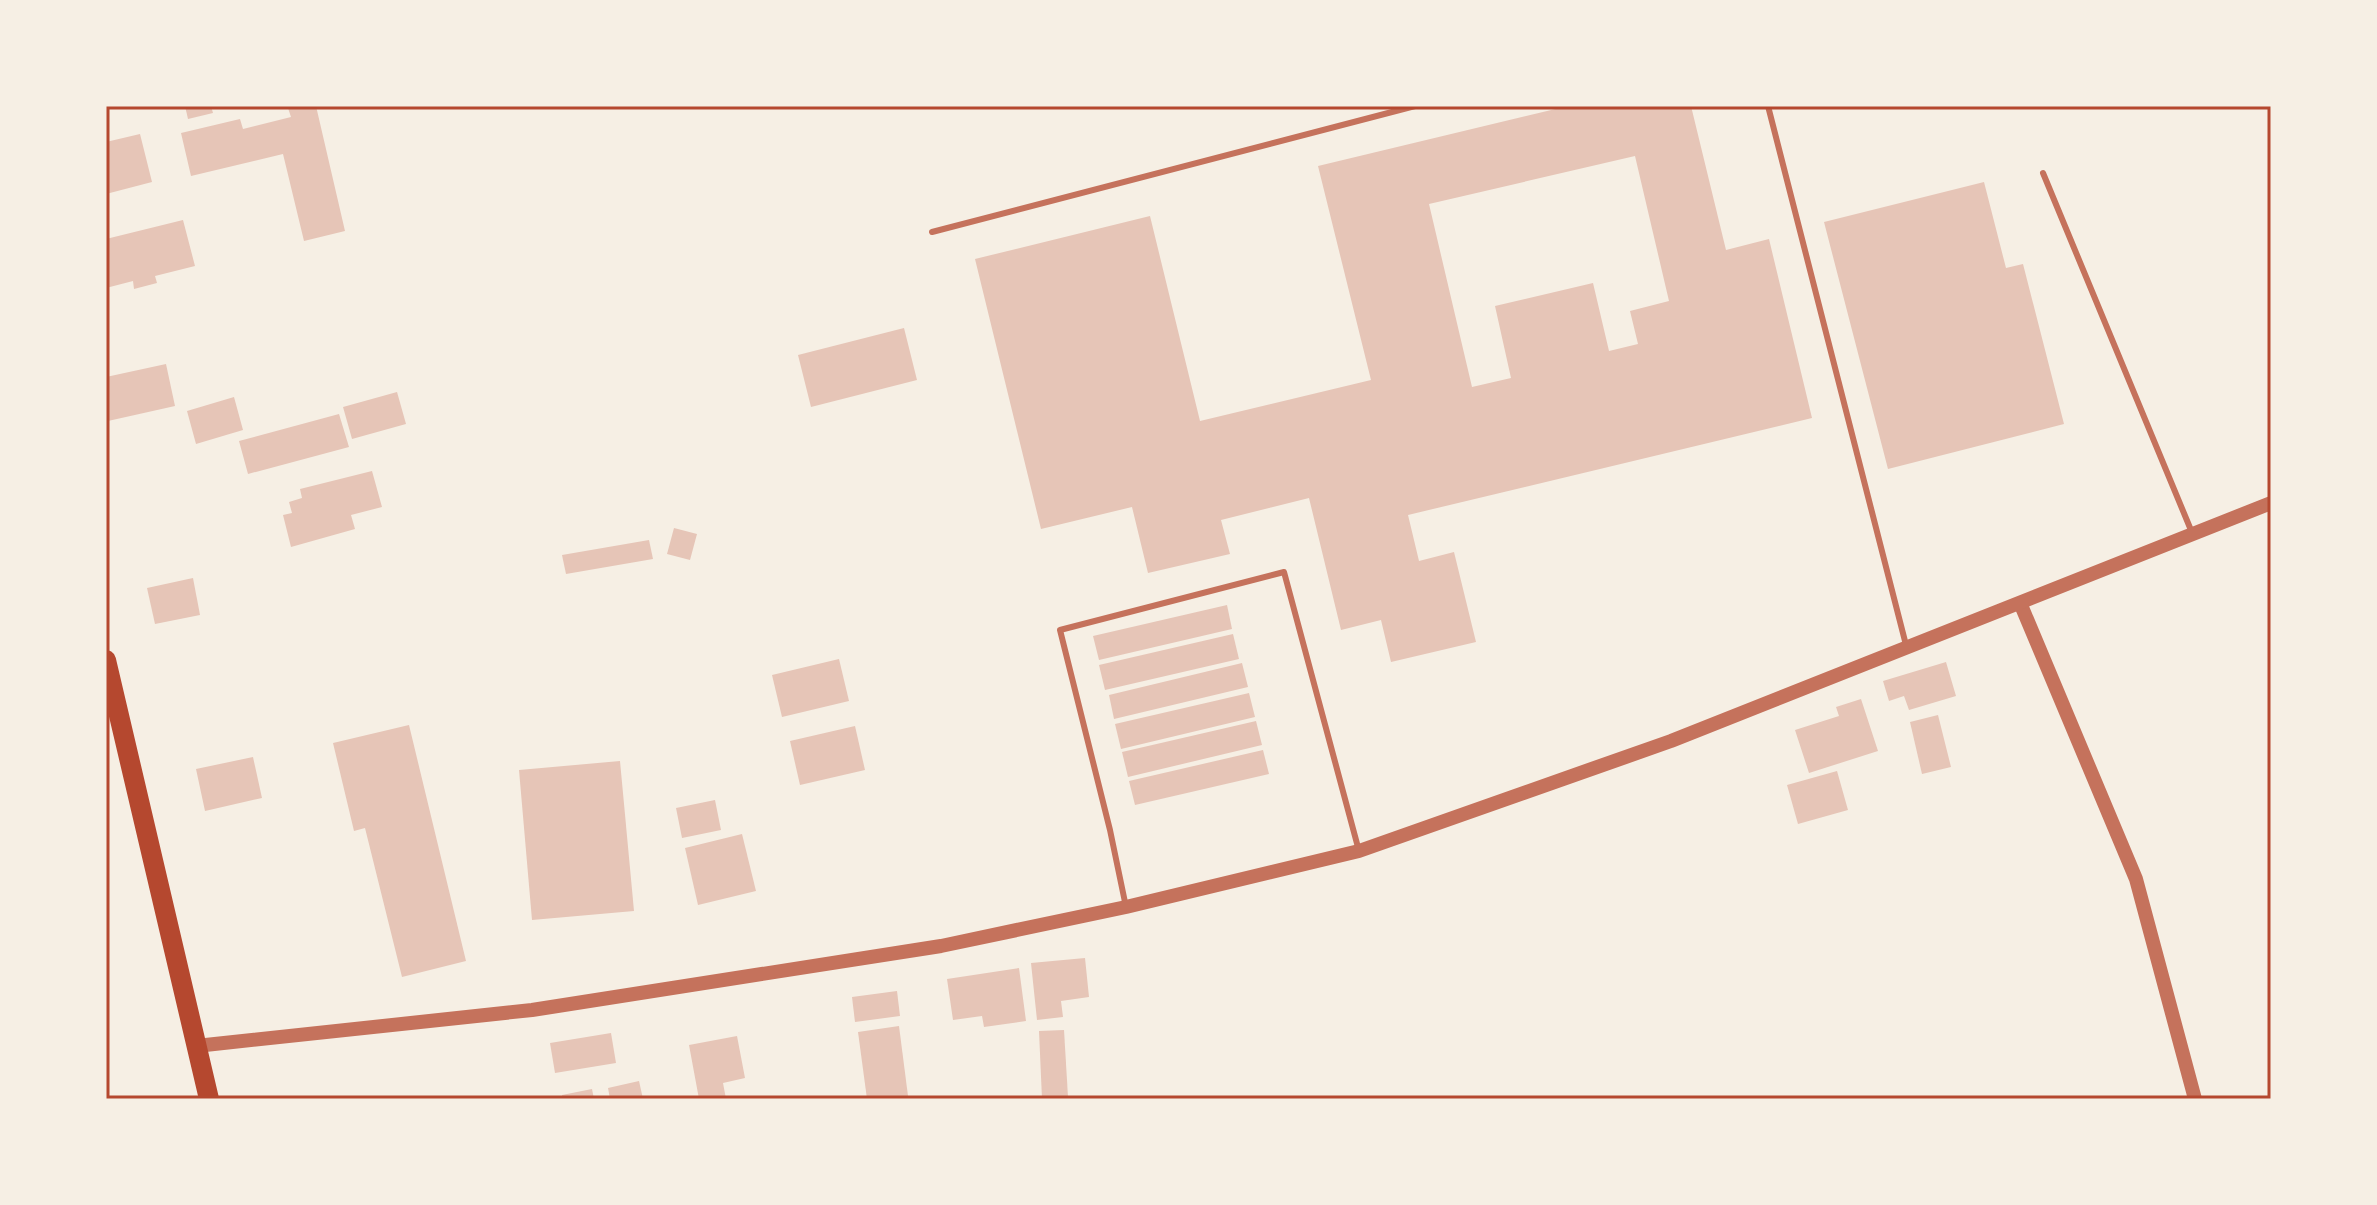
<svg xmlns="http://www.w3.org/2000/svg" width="2377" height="1205" viewBox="0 0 2377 1205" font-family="Signika,sans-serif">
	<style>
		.building { fill: #e6c5b7; fill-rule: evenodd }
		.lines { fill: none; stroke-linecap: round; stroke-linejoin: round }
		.service { stroke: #c5725c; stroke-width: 6 }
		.tertiary { stroke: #c5725c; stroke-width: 14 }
		.primary { stroke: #b5482f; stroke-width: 20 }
		.neatline { fill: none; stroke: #b5482f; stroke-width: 3 }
	</style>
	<rect width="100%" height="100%" fill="#f6efe4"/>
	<!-- building -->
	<g class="building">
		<polygon points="185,106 211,106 213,113 188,119"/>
		<polygon points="316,106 345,231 304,241 283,154 191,176 181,133 240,119 243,129 291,117 288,108"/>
		<path d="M1568,106h123l35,144 43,-11 43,179 -404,97 11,46 35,-9 22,90 -85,20 -10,-42 -40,10 -32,-132 -88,22 9,34 -82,19 -16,-66 -91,22 -66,-270 175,-43 50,205 171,-41 -53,-214zM1635,156l34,145 -39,10 8,33 -29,7 -16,-68 -98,23 16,72 -39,9 -43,-183z"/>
		<polygon points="140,134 152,182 106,194 106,142"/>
		<polygon points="1984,182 2006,268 2023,264 2064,424 1888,469 1824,222"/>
		<polygon points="183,220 195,266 155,276 157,283 134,289 133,281 106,288 106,239"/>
		<polygon points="904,328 917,380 811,407 798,355"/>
		<polygon points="166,364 175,406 108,421 106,377"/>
		<polygon points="397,392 406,424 352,439 343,407"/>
		<polygon points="234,397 243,430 196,444 187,411"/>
		<polygon points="339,414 349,447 248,474 239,441"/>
		<polygon points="372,471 382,507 351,515 355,529 291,547 283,515 292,513 289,502 302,498 300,489"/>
		<polygon points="674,528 697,534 690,560 667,554"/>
		<polygon points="649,540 653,559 566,574 562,555"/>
		<polygon points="193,578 200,615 155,624 147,588"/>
		<polygon points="1227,605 1232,629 1099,660 1093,636"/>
		<polygon points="1233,634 1239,659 1105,690 1099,665"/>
		<polygon points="839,659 849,701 782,717 772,675"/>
		<polygon points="1946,662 1956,696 1909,710 1904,696 1889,701 1883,681"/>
		<polygon points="1242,663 1248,687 1114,719 1109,695"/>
		<polygon points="1249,693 1255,717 1121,749 1115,724"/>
		<polygon points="1861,699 1878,751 1809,773 1795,730 1839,716 1836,707"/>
		<polygon points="1938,715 1951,767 1922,774 1910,722"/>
		<polygon points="1256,721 1262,745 1128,777 1122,752"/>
		<polygon points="409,725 466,961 402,977 365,828 354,831 333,743"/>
		<polygon points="855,726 865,770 800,785 790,741"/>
		<polygon points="1263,750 1269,774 1135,805 1129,781"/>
		<polygon points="253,757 262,798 205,811 196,769"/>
		<polygon points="620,761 634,911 532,920 519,770"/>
		<polygon points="1837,771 1848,810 1798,824 1787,785"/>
		<polygon points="715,800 721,830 682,838 676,808"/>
		<polygon points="742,834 756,891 698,905 685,848"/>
		<polygon points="1085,958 1089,997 1061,1001 1063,1017 1037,1020 1031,963"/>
		<polygon points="1019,968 1026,1021 984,1027 982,1016 953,1020 947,979"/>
		<polygon points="897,991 900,1016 855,1022 852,997"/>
		<polygon points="899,1026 908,1096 867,1099 858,1032"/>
		<polygon points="1064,1030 1068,1097 1042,1099 1039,1031"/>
		<polygon points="611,1033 616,1063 555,1073 550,1043"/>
		<polygon points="737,1036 745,1078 723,1083 726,1099 699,1099 689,1045"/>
		<polygon points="639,1081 643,1099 610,1099 608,1088"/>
		<polygon points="592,1089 594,1099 563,1099 562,1095"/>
	</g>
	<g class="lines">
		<!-- service -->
		<g class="service">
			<polyline points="1768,106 1906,645"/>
			<polyline points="2043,173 2193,535"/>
			<polyline points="932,232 1415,106"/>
			<polyline points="1126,907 1110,830 1060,630 1284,572 1359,851"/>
		</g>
		<!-- tertiary -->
		<g class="tertiary">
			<polyline points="2021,605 2136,879 2195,1099"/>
			<polyline points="196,1046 532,1010 941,946 1126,907 1359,851 1671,741 2271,503"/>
		</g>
		<!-- primary -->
		<polyline class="primary" points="106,660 209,1099"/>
	</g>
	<!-- border -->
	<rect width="2377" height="1205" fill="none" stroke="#f6efe4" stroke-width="216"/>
	<rect x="108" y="108" width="2161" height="989" class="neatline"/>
</svg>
